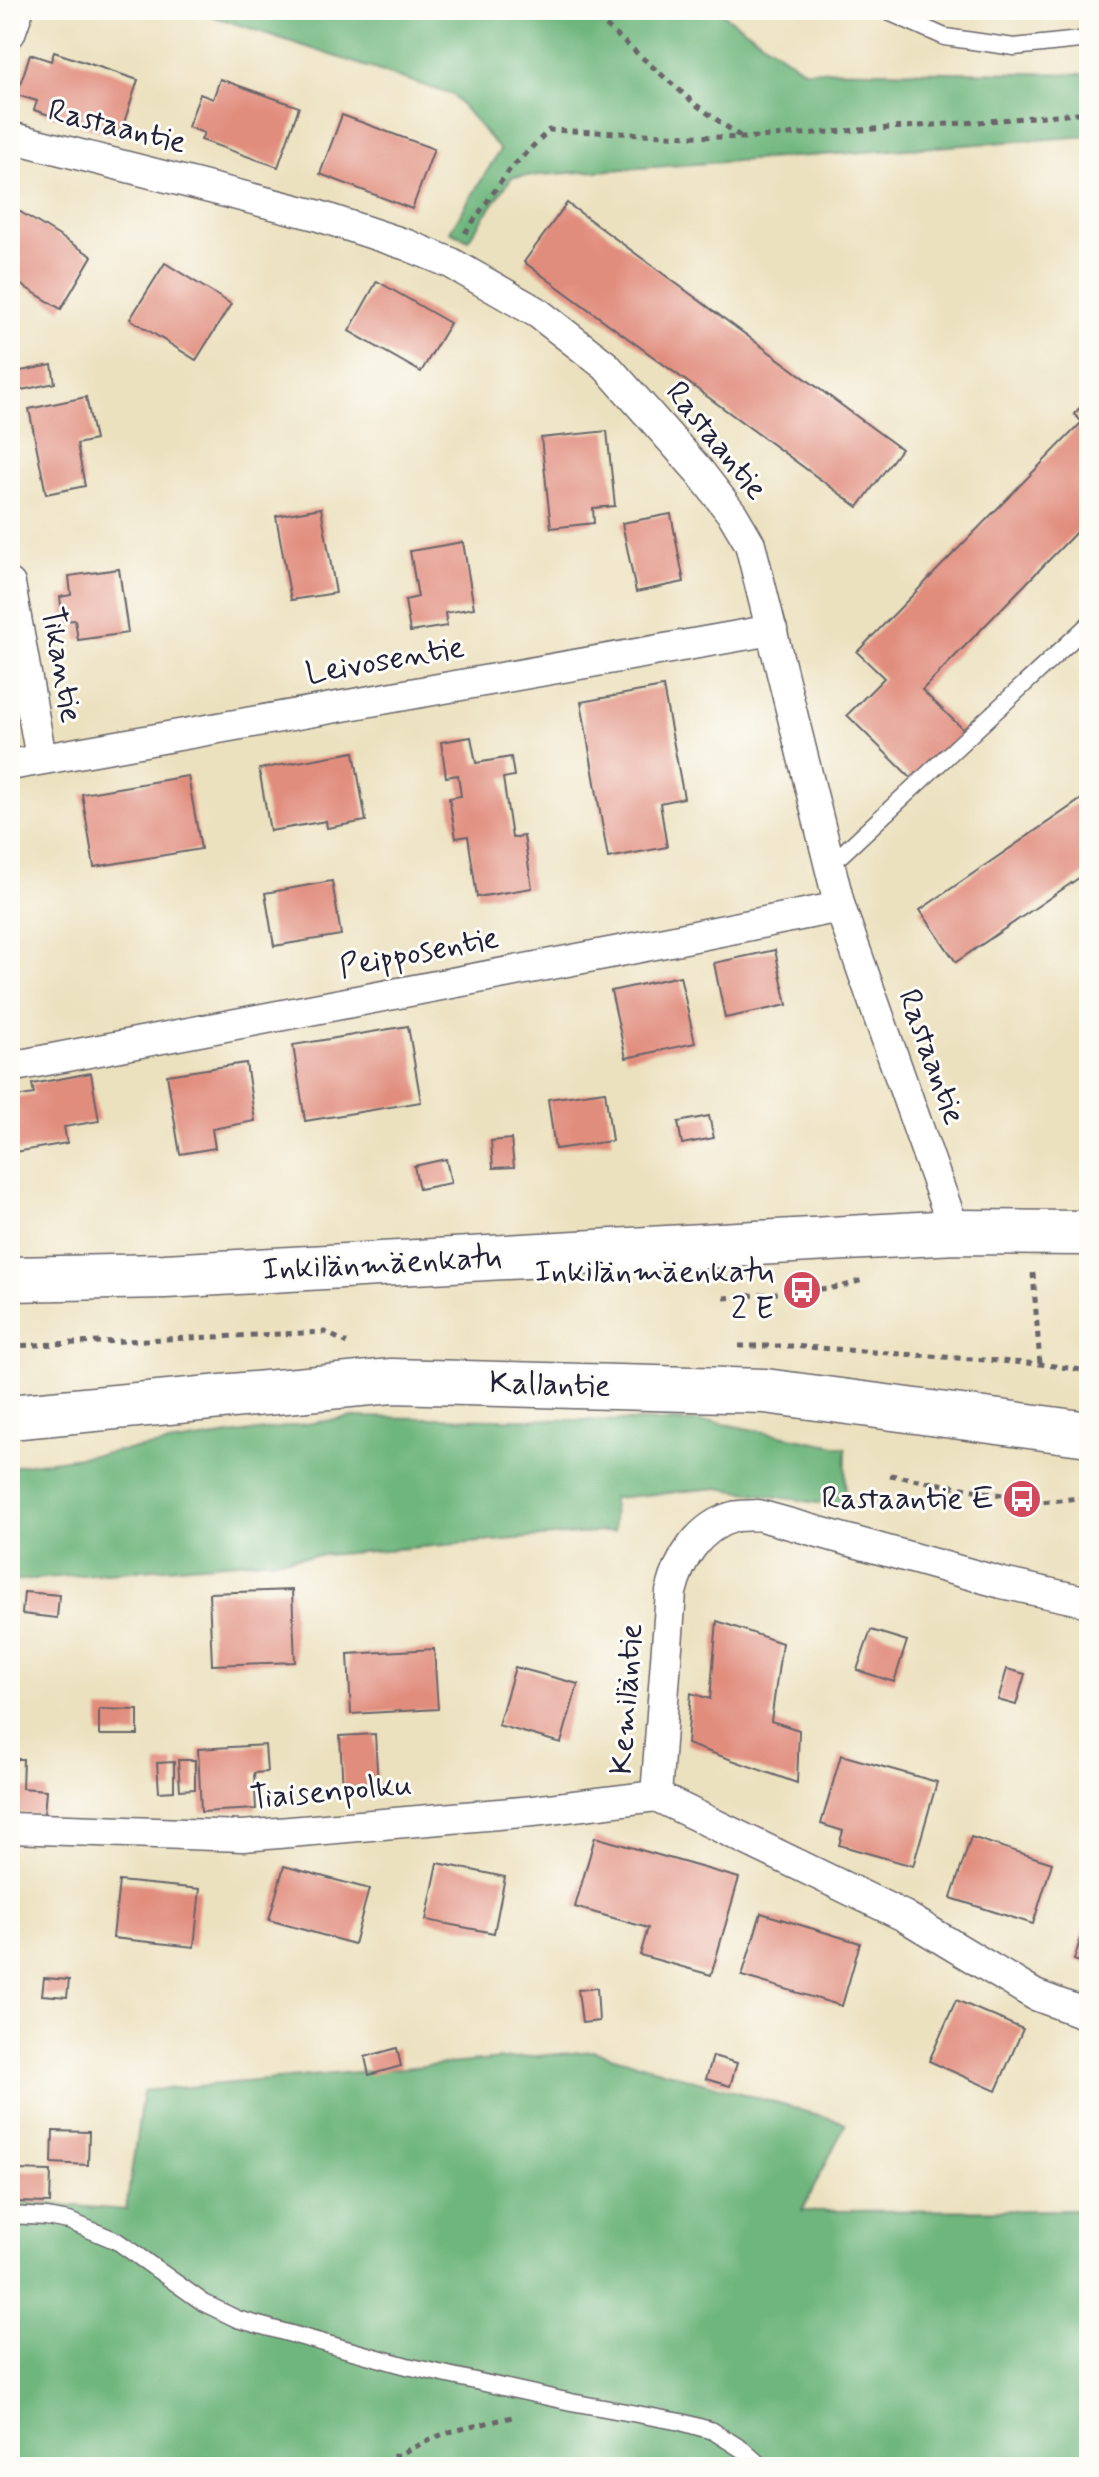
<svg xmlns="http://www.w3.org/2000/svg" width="1099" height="2477" viewBox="0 0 1099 2477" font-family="Mynerve,sans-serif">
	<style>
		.forest { fill: #6eb67d; stroke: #486c5c; stroke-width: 2 }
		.building { fill: #e18d7e }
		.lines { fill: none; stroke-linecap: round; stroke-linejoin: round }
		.lane-casing { stroke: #696569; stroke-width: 19 }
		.street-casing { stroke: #696569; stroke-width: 33 }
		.secondary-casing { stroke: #696569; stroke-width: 47 }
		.path { stroke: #696569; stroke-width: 5; stroke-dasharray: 6 6; stroke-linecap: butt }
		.lane { stroke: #fff; stroke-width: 16 }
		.street { stroke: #fff; stroke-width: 30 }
		.secondary { stroke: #fff; stroke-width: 44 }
		.labels { text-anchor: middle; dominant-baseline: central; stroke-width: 6; stroke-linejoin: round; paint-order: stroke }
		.street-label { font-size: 32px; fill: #22223b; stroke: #fdfcf7 }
		.poi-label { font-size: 32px; fill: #22223b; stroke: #fdfcf7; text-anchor: end }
	</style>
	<rect width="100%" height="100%" fill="#fdfcf7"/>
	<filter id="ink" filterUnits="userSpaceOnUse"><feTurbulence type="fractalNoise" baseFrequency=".0125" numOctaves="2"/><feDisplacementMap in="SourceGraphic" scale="16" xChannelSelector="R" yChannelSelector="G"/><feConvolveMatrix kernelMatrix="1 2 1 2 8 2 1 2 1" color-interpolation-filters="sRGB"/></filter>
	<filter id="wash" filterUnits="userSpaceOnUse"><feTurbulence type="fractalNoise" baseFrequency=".006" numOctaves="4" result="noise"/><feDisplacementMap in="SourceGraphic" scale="32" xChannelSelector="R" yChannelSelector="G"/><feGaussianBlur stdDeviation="1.8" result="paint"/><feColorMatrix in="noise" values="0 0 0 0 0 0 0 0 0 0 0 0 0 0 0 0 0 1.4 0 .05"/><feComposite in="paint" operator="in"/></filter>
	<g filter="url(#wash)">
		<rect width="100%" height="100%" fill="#ece1bf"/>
		<!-- forest -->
		<g class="forest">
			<polygon points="194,10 717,10 804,70 1089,74 1089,136 512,177 468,240 450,231 500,150 453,95"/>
			<polygon points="353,1417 714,1422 846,1448 845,1507 718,1488 613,1498 614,1531 10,1581 10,1467"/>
			<polygon points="593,2051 846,2123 802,2211 1089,2210 1089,2467 10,2467 10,2201 126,2210 143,2091"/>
		</g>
		<g id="blocks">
			<!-- building -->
			<g class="building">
				<polygon points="54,52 138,80 119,138 34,110 37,101 17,95 30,54 51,61"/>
				<polygon points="220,79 299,107 278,167 201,140 204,133 188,127 200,94 213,99"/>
				<polygon points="342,115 434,149 412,209 320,174"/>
				<polygon points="567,203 901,449 858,507 524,262"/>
				<polygon points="14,208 92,256 61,309 10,278 10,214"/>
				<polygon points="165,263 231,304 196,360 130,319"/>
				<polygon points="377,281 450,323 421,372 349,331"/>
				<polygon points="52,365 55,383 12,392 10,373"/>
				<polygon points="86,397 95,440 77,444 85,486 46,494 29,409"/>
				<polygon points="1089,398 1089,519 922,690 965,731 915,782 847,715 884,678 857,652 1082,422 1074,414"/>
				<polygon points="607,431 615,506 593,508 594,523 551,528 541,438"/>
				<polygon points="321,508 336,593 291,600 276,516"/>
				<polygon points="671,514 684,582 636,592 622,523"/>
				<polygon points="463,542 474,608 445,613 447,626 410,632 405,600 418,597 410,551"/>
				<polygon points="119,569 128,633 78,640 75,620 63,621 60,597 71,595 69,576"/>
				<polygon points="663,687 684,798 660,803 667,847 608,858 581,702"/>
				<polygon points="471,737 476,763 511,757 514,776 503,778 512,838 524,836 532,888 477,897 468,836 456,838 449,798 461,796 458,775 446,777 441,742"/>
				<polygon points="354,752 366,821 327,828 326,821 270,831 259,769"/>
				<polygon points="188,776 201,849 94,867 82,794"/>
				<polygon points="1089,794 1089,871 956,962 920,910"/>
				<polygon points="332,881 341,935 274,946 265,893"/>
				<polygon points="775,950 787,1005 725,1018 714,963"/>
				<polygon points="680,976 695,1043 626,1058 611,991"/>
				<polygon points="408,1026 421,1102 305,1121 293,1045"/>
				<polygon points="246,1063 255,1121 212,1129 215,1148 180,1154 167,1075"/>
				<polygon points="91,1073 99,1121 64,1127 67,1143 10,1153 10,1098 34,1094 32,1084"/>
				<polygon points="605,1091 612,1141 555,1149 548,1099"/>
				<polygon points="709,1116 714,1138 682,1144 678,1122"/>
				<polygon points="511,1139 514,1167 493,1168 491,1141"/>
				<polygon points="446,1159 451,1183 419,1189 414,1166"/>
				<polygon points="292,1590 295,1662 212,1665 209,1593"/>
				<polygon points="24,1592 59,1595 57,1618 22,1614"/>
				<polygon points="717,1621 782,1643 771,1721 799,1730 797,1783 687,1744 691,1693 710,1699"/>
				<polygon points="871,1630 907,1641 894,1682 857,1670"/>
				<polygon points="434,1649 438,1709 351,1714 348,1654"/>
				<polygon points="515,1667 578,1684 561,1743 498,1725"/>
				<polygon points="1007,1669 1025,1674 1016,1705 998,1700"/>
				<polygon points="99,1709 138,1710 138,1735 99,1735"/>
				<polygon points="375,1734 378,1788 343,1790 340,1736"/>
				<polygon points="265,1745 267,1772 254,1773 256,1809 201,1812 198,1749"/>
				<polygon points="841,1755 937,1782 913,1866 839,1845 843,1831 821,1824"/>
				<polygon points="10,1759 23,1759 22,1788 46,1790 44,1815 10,1813"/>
				<polygon points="178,1760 195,1760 195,1789 180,1790"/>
				<polygon points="174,1762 174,1791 159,1792 157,1763"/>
				<polygon points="595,1837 739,1878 711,1975 640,1955 648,1928 575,1907"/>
				<polygon points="971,1837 1052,1863 1033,1924 951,1898"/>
				<polygon points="438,1863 505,1877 494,1933 426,1920"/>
				<polygon points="284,1866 369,1889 354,1944 269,1920"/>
				<polygon points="119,1881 200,1889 194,1947 113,1938"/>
				<polygon points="761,1913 860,1943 842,2006 742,1976"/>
				<polygon points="1088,1914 1089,1914 1089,1965 1074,1960"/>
				<polygon points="44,1978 69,1980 67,1997 42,1995"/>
				<polygon points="597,1988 599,2021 582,2023 578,1990"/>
				<polygon points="956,2000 1023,2029 996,2091 929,2061"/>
				<polygon points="397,2048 401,2066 369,2075 365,2057"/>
				<polygon points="713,2056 737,2063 730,2086 706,2079"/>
				<polygon points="53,2131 89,2132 88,2165 52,2163"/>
				<polygon points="15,2170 51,2171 50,2203 14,2202"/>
			</g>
		</g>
	</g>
	<g filter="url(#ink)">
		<use href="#blocks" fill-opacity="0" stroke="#696569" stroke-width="2"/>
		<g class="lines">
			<defs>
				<g id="lane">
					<polyline points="884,10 945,37 1014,47 1089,39"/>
					<polyline points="829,866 1089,624"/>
					<polyline points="10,2215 46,2217 69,2221 117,2241 204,2303 237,2319 407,2366 571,2402 681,2422 713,2431 743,2450 762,2467"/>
				</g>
				<g id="street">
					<polyline points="10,33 18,10"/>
					<polyline points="10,137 316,215 407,245 451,263 538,313 606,366 699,471 733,515 750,544 840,907 955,1232"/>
					<polyline points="10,584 41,758"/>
					<polyline points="10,765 772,630"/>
					<polyline points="10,1067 625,950 840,907"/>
					<path d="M1089,1602l-87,-19 -244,-68c-8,1 -18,0 -25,2 -35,10 -54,43 -62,75l-15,204 248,120 131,79 54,20"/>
					<polyline points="10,1828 243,1836 533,1811 656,1796"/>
				</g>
				<g id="secondary">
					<polyline points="10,1279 165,1276 955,1232 1089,1233"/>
					<polyline points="10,1417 392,1381 765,1391 1089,1434"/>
				</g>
			</defs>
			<!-- lane casing -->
			<use href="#lane" class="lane-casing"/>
			<!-- street casing -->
			<use href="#street" class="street-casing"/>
			<!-- secondary casing -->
			<use href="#secondary" class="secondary-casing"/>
			<!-- path -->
			<g class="path">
				<polyline points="588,10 695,104 741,137"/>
				<polyline points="465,233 510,169 549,130 742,138 978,122 1089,112"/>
				<polyline points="1033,1273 1040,1364"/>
				<polyline points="724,1298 841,1287 862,1280"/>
				<polyline points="10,1346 325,1332 347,1343"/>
				<polyline points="739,1346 792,1346 1040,1364 1089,1371"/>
				<polyline points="890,1475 1041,1502 1089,1497"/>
				<polyline points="371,2467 445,2433 512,2417"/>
			</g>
			<!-- lane -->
			<use href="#lane" class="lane"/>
			<!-- street -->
			<use href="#street" class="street"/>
			<!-- secondary -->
			<use href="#secondary" class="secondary"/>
		</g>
	</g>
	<!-- icons -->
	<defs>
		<symbol id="bus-disc" viewBox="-11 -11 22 22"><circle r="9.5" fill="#d1495b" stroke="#fdfcf7"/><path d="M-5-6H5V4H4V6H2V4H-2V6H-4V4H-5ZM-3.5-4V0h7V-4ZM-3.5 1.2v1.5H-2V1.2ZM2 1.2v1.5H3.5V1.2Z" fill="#fff"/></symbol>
	</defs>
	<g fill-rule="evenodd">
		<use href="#bus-disc" x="780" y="1268" width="44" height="44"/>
		<use href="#bus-disc" x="1000" y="1477" width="44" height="44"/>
	</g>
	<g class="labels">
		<!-- street labels -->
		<g class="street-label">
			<text transform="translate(117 127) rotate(14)">Rastaantie</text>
			<text transform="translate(716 441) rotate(51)">Rastaantie</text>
			<text transform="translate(385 661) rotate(-10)">Leivosentie</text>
			<text transform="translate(61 665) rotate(80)">Tikantie</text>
			<text transform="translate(419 953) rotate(-11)">Peipposentie</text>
			<text transform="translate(931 1057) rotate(70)">Rastaantie</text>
			<text transform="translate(382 1264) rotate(-3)">Inkilänmäenkatu</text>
			<text transform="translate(550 1385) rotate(2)">Kallantie</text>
			<text transform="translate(627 1699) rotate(-86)">Kemiläntie</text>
			<text transform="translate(331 1792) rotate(-5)">Tiaisenpolku</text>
		</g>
		<!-- poi labels -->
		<g class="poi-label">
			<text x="774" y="1272">Inkilänmäenkatu<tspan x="774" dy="37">2 E</tspan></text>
			<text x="994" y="1499">Rastaantie E</text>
		</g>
	</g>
	<!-- margin -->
	<rect width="1099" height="2477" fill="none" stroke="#fdfcf7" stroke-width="40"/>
</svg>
